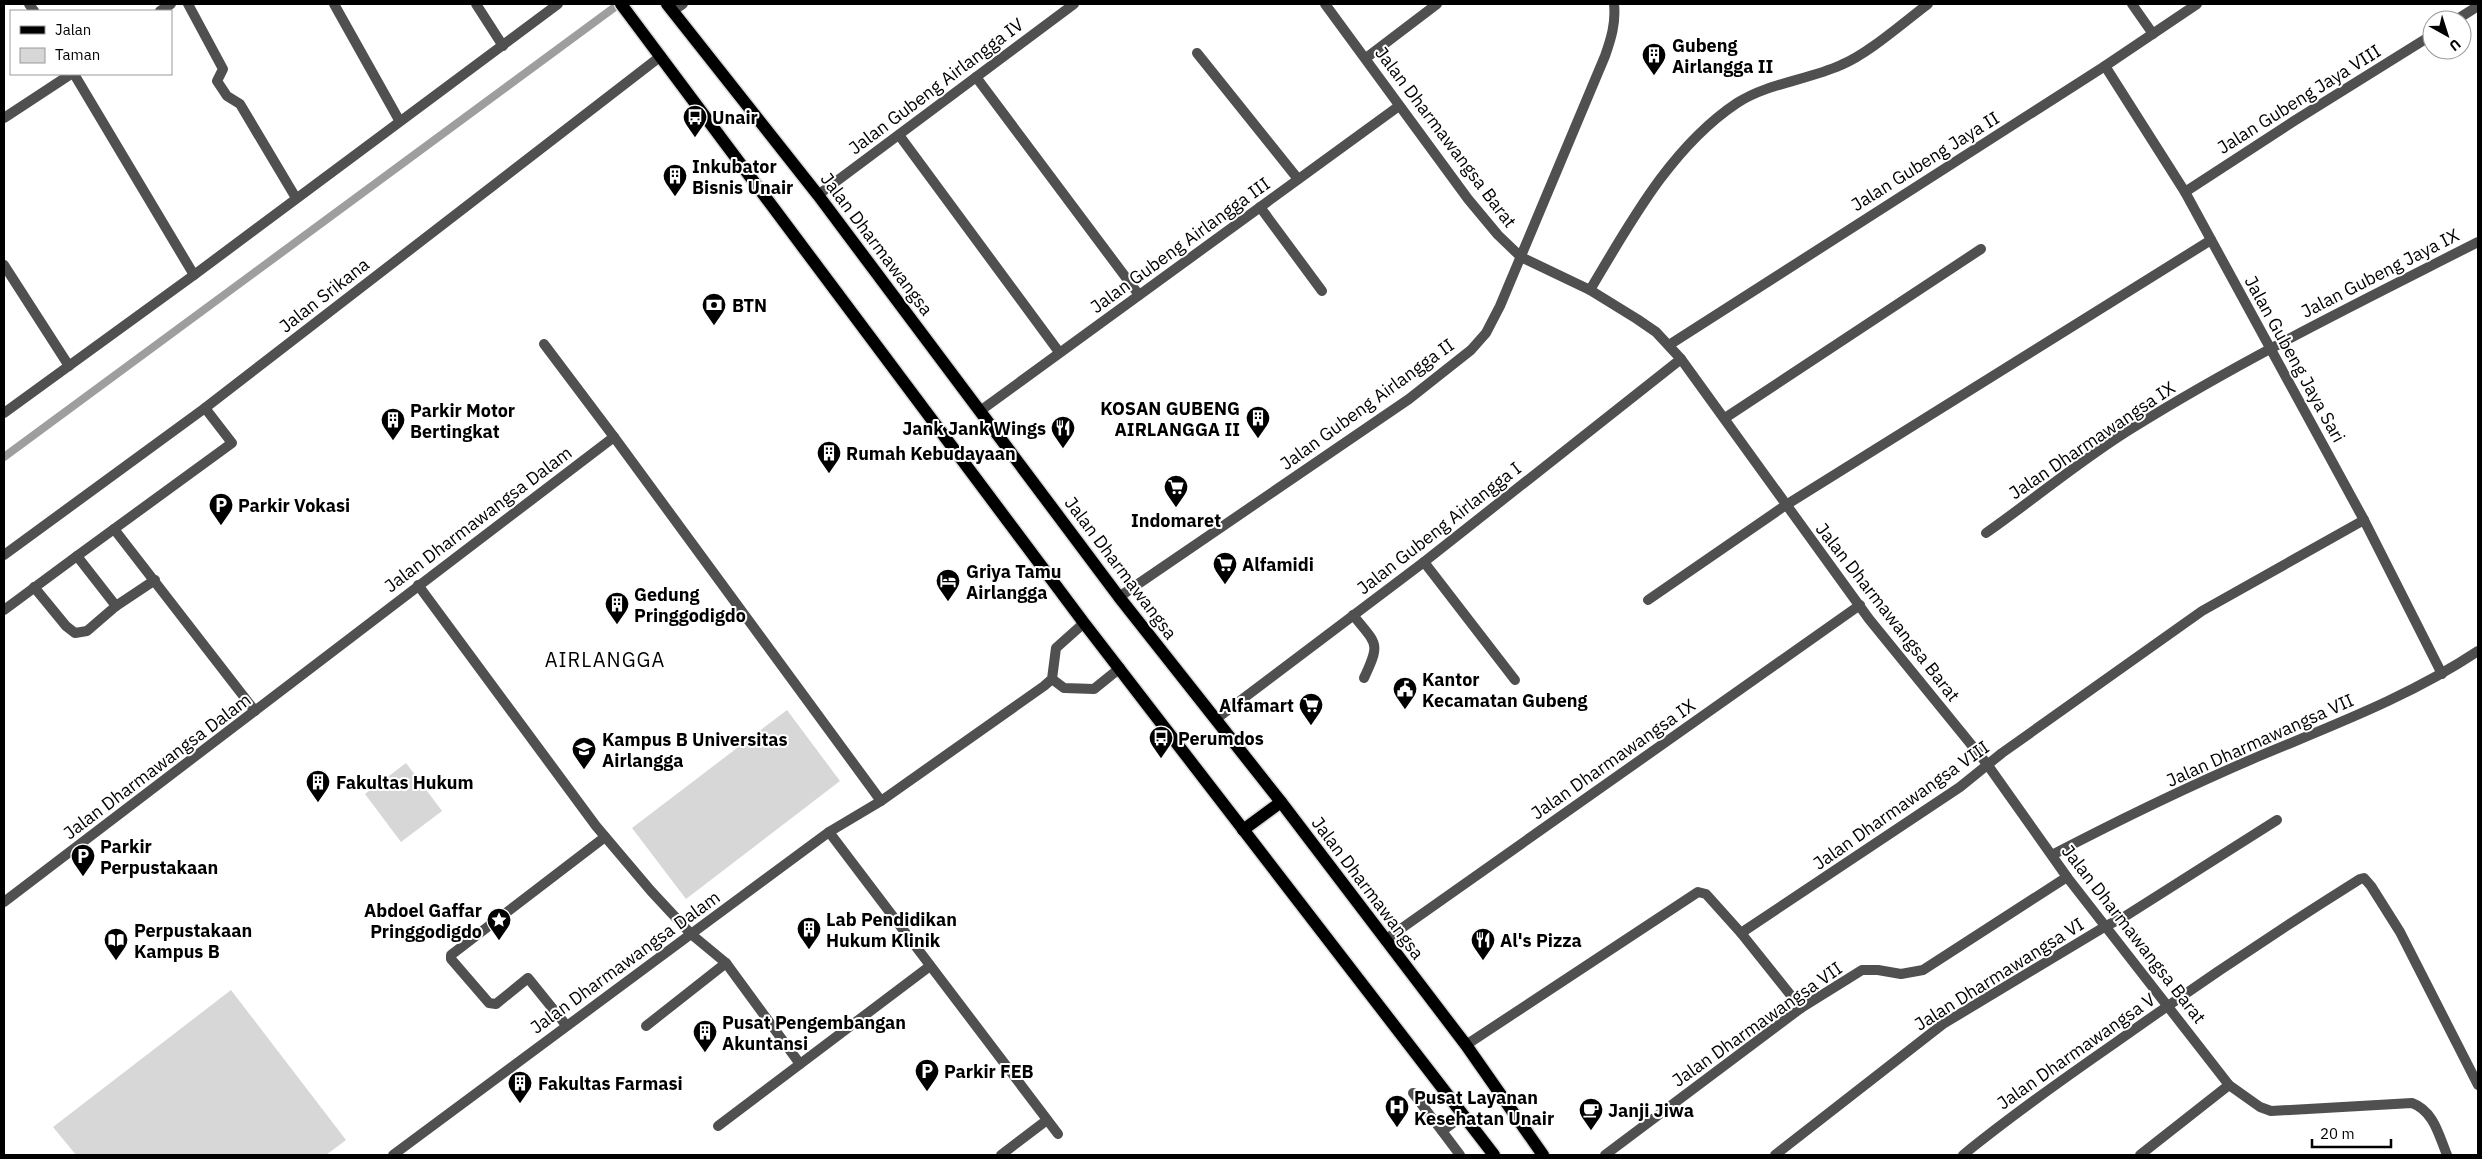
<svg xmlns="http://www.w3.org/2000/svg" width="2482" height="1159" viewBox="0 0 2482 1159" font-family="'IBM Plex Sans',sans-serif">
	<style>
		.green { fill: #d7d7d7 }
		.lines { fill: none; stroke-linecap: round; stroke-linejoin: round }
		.stream { stroke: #9e9e9e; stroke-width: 8 }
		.primary-casing { stroke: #dbdbdb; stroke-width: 15 }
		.lane { stroke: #505050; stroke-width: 10 }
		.street { stroke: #505050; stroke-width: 10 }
		.primary { stroke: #000; stroke-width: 12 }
		.labels { text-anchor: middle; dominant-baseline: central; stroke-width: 4; stroke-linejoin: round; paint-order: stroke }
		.poi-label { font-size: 18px; font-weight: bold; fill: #000; stroke: #fff; text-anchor: start }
		.street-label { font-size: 18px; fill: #000; stroke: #fff }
		.quarter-label { font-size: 20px; letter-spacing: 1px; fill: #000; stroke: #fff }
	</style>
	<rect width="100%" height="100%" fill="#fff"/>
	<!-- green -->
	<g class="green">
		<polygon points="787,710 840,781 686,899 632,828"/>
		<polygon points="406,763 442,811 401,842 365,794"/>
		<polygon points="231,990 346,1140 326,1155 76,1155 53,1127"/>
	</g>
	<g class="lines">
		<!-- stream -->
		<polyline class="stream" points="4,457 619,4"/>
		<defs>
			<g id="primary">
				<polyline points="621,4 1084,623 1494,1155"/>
				<polyline points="667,4 818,195 1119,597 1281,802 1466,1045 1543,1155"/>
				<polyline points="1243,830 1281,802"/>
			</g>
		</defs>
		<!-- primary casing -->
		<use href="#primary" class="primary-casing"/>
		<!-- lane -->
		<g class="lane">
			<polyline points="544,344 614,437"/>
			<polyline points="114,529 255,711"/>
			<polyline points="418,585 596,826 651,891 691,934 726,963 800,1064"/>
			<polyline points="34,587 66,626 75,633 87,631 116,606 77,556 232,443 205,408"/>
			<polyline points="116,606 155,580"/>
			<polyline points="4,610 77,556"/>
			<path d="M1353,615c24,30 28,27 11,63"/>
			<polyline points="1052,679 1064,688 1094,689 1120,668"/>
			<polyline points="829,832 1058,1134"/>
			<polyline points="4,902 614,437 881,801"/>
			<polyline points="691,934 829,832 881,801 1044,686 1052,679 1056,648 1084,623"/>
			<polyline points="566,1025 528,978 496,1004 489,1003 451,959 451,955 605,837"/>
			<polyline points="646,1026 726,963"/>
			<polyline points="1413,1093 1442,1131"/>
			<polyline points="718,1126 930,966"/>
			<polyline points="1001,1155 1047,1120"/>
			<polyline points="1460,1155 1442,1131 1464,1115"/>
		</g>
		<!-- street -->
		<g class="street">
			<polyline points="29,4 34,11"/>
			<polyline points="188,4 223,69 217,81 227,96 240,104 296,198"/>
			<polyline points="334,4 399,120"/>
			<polyline points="476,4 503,46"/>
			<path d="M1325,4l143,195 30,36 23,22 69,33 47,29 19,13 25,27 188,260 118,145 80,113 162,208 31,22 11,4 141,-8c22,8 27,33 35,52"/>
			<polyline points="2132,4 2153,34"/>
			<polyline points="160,11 171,4"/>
			<polyline points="673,11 683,4"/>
			<polyline points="2456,20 2478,6"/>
			<polyline points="1197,53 1298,179"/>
			<polyline points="1366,58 1437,4"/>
			<polyline points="2105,66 2185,192 2364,520 2442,674"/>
			<polyline points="74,74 194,275"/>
			<polyline points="976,77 1139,295"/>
			<polyline points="4,118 71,74"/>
			<polyline points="899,135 1059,352"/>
			<polyline points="2185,192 2294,121 2432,35"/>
			<polyline points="818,195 1074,4"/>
			<polyline points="1260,207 1322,291"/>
			<polyline points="4,265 69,366"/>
			<path d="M1590,290c40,-67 81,-143 147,-187 31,-20 71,-23 104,-38 27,-11 63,-43 87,-61"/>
			<polyline points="1669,345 2105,66 2197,4"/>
			<polyline points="980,411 1399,106"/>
			<polyline points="4,413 194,275 558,4"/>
			<polyline points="1725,418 1981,249"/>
			<path d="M1986,533c50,-35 97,-75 148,-106 111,-69 228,-126 344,-185"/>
			<polyline points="4,555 205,408 661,56"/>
			<polyline points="1424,562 1515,680"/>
			<path d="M1119,597l290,-198 62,-49 15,-17 14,-27 105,-250c6,-17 11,-33 9,-52"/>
			<polyline points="1648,600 1786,505 2211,240"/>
			<polyline points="1216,719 1424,562 1681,359"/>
			<path d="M2052,855c67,-35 135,-68 205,-98 76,-32 152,-60 221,-106"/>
			<polyline points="1741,933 1801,1008"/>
			<polyline points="1385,940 1860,605"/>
			<polyline points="1466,1045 1698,892 1706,894 1741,933 1960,787 2002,753 2202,611 2364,520"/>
			<polyline points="393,1155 691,934"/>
			<polyline points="1605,1155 1801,1008 1846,980 1862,970 1878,970 1901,974 1923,970 2067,877"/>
			<polyline points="1775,1155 1943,1024 2106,926 2124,917 2277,820"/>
			<path d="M1963,1155c49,-40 100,-76 152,-112 80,-57 162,-112 245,-164l4,-1 7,8 29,46 78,153"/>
			<polyline points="2140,1155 2229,1085"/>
		</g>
		<!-- primary -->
		<use href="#primary" class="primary"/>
	</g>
	<!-- icons -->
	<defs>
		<symbol id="building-pin" viewBox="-11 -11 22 30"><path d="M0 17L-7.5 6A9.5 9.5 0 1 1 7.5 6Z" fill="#000" stroke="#fff"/><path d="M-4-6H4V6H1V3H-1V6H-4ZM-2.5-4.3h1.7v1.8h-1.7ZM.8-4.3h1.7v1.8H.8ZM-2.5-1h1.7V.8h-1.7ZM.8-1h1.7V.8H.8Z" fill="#fff"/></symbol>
		<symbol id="bus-pin" viewBox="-11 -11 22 30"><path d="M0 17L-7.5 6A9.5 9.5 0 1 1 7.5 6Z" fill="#000" stroke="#fff"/><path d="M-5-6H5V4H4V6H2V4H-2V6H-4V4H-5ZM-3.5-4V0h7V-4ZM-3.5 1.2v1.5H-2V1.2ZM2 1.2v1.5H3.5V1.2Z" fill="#fff"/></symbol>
		<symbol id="bank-pin" viewBox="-11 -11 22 30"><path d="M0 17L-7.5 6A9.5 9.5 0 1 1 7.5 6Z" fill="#000" stroke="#fff"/><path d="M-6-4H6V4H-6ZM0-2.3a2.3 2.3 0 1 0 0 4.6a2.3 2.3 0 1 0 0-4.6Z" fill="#fff"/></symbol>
		<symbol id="restaurant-pin" viewBox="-11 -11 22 30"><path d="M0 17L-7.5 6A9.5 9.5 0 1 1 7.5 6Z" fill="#000" stroke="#fff"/><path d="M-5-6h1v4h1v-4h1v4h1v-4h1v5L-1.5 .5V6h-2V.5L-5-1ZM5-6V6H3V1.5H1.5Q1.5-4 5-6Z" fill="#fff"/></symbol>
		<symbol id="supermarket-pin" viewBox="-11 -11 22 30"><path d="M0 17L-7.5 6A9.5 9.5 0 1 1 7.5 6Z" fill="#000" stroke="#fff"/><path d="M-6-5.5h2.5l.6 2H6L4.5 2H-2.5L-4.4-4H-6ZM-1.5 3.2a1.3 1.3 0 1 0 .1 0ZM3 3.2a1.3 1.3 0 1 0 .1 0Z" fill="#fff"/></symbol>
		<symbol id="parking-pin" viewBox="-11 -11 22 30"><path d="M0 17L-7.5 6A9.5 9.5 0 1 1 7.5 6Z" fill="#000" stroke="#fff"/><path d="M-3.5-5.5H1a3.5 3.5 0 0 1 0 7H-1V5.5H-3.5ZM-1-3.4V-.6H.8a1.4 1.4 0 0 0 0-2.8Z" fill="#fff"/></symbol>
		<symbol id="hotel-pin" viewBox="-11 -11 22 30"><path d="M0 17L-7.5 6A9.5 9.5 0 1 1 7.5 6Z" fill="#000" stroke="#fff"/><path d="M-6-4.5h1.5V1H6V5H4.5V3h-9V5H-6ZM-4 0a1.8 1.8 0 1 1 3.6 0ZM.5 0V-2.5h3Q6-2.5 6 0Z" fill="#fff"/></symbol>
		<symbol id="civic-pin" viewBox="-11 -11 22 30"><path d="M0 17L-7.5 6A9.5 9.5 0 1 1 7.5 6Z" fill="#000" stroke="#fff"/><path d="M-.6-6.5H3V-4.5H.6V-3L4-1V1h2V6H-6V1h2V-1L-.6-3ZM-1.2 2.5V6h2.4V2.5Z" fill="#fff"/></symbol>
		<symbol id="university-pin" viewBox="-11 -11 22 30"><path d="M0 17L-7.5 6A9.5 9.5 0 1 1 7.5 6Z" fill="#000" stroke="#fff"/><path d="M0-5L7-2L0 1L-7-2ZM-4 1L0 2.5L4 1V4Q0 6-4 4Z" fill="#fff"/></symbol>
		<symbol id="sight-pin" viewBox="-11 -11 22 30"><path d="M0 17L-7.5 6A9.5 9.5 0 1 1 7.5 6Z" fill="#000" stroke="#fff"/><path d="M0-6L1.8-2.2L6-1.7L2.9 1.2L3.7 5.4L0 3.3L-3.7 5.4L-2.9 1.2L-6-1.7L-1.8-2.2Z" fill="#fff"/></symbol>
		<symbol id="library-pin" viewBox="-11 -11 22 30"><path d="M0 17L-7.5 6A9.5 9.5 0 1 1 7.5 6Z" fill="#000" stroke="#fff"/><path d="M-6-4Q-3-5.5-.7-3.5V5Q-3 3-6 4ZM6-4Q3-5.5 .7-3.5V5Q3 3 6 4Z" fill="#fff"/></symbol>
		<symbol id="hospital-pin" viewBox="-11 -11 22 30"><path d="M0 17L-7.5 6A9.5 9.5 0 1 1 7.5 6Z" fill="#000" stroke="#fff"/><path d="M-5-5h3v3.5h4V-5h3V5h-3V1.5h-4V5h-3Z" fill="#fff"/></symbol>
		<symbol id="cafe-pin" viewBox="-11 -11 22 30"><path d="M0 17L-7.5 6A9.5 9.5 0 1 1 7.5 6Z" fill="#000" stroke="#fff"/><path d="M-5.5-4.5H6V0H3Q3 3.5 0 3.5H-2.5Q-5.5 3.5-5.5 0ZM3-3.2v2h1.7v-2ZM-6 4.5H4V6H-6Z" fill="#fff"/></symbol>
	</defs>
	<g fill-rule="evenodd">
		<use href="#building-pin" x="1640" y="41" width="28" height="38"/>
		<use href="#bus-pin" x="681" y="103" width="28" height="38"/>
		<use href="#building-pin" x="661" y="162" width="28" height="38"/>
		<use href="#bank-pin" x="700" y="291" width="28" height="38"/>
		<use href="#building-pin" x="1244" y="404" width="28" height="38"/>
		<use href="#building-pin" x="379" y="406" width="28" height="38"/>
		<use href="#restaurant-pin" x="1049" y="414" width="28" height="38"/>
		<use href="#building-pin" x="815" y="439" width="28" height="38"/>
		<use href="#supermarket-pin" x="1162" y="473" width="28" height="38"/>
		<use href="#parking-pin" x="207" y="491" width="28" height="38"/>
		<use href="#supermarket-pin" x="1211" y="550" width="28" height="38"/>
		<use href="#hotel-pin" x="934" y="567" width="28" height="38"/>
		<use href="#building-pin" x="603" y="590" width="28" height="38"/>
		<use href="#civic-pin" x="1391" y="675" width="28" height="38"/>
		<use href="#supermarket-pin" x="1297" y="691" width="28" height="38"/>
		<use href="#bus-pin" x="1147" y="724" width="28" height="38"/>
		<use href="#university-pin" x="570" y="735" width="28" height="38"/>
		<use href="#building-pin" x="304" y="768" width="28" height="38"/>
		<use href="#parking-pin" x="69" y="842" width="28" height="38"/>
		<use href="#sight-pin" x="485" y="906" width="28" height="38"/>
		<use href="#building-pin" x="795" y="915" width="28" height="38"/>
		<use href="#library-pin" x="102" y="926" width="28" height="38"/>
		<use href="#restaurant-pin" x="1469" y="926" width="28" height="38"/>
		<use href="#building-pin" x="691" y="1018" width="28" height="38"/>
		<use href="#parking-pin" x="913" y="1057" width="28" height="38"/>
		<use href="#building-pin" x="506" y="1069" width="28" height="38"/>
		<use href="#hospital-pin" x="1383" y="1093" width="28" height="38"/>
		<use href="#cafe-pin" x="1577" y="1096" width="28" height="38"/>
	</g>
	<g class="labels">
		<!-- poi labels -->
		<g class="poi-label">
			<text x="1672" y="45">Gubeng<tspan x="1672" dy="21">Airlangga II</tspan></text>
			<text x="712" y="117">Unair</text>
			<text x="692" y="166">Inkubator<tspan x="692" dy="21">Bisnis Unair</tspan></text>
			<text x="732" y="305">BTN</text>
			<text x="1240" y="408" text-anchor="end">KOSAN GUBENG<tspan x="1240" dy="21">AIRLANGGA II</tspan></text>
			<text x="410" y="410">Parkir Motor<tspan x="410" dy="21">Bertingkat</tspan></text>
			<text x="1046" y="428" text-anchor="end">Jank Jank Wings</text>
			<text x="846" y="453">Rumah Kebudayaan</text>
			<text x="238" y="505">Parkir Vokasi</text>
			<text x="1176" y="520" text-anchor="middle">Indomaret</text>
			<text x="1242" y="564">Alfamidi</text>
			<text x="966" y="571">Griya Tamu<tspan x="966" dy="21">Airlangga</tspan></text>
			<text x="634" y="594">Gedung<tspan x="634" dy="21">Pringgodigdo</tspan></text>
			<text x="1422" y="679">Kantor<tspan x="1422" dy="21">Kecamatan Gubeng</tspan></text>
			<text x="1294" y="705" text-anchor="end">Alfamart</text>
			<text x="1178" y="738">Perumdos</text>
			<text x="602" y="739">Kampus B Universitas<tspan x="602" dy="21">Airlangga</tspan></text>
			<text x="336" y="782">Fakultas Hukum</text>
			<text x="100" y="846">Parkir<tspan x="100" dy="21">Perpustakaan</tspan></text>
			<text x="482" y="910" text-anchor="end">Abdoel Gaffar<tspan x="482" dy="21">Pringgodigdo</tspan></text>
			<text x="826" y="919">Lab Pendidikan<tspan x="826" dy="21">Hukum Klinik</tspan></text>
			<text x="134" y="930">Perpustakaan<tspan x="134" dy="21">Kampus B</tspan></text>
			<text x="1500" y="940">Al's Pizza</text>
			<text x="722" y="1022">Pusat Pengembangan<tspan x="722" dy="21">Akuntansi</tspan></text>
			<text x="944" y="1071">Parkir FEB</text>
			<text x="538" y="1083">Fakultas Farmasi</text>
			<text x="1414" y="1097">Pusat Layanan<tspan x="1414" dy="21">Kesehatan Unair</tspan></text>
			<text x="1608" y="1110">Janji Jiwa</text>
		</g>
		<!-- street labels -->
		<g class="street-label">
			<text transform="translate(936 86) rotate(-37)">Jalan Gubeng Airlangga IV</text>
			<text transform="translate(2299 99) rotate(-32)">Jalan Gubeng Jaya VIII</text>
			<text transform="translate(1446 137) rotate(53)">Jalan Dharmawangsa Barat</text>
			<text transform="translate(1925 161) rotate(-32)">Jalan Gubeng Jaya II</text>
			<text transform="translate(877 244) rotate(53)">Jalan Dharmawangsa</text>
			<text transform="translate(1180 245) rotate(-36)">Jalan Gubeng Airlangga III</text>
			<text transform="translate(2380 273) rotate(-27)">Jalan Gubeng Jaya IX</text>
			<text transform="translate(324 295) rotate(-38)">Jalan Srikana</text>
			<text transform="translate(2295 359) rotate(61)">Jalan Gubeng Jaya Sari</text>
			<text transform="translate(1367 404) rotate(-36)">Jalan Gubeng Airlangga II</text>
			<text transform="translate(2092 440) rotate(-34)">Jalan Dharmawangsa IX</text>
			<text transform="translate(478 519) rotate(-37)">Jalan Dharmawangsa Dalam</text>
			<text transform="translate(1439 528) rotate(-38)">Jalan Gubeng Airlangga I</text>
			<text transform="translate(1121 568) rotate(53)">Jalan Dharmawangsa</text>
			<text transform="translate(1888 612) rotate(52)">Jalan Dharmawangsa Barat</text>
			<text transform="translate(2260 740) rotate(-24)">Jalan Dharmawangsa VII</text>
			<text transform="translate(1613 759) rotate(-35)">Jalan Dharmawangsa IX</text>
			<text transform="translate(157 766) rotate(-37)">Jalan Dharmawangsa Dalam</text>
			<text transform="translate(1901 805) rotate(-35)">Jalan Dharmawangsa VIII</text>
			<text transform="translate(1368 888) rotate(53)">Jalan Dharmawangsa</text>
			<text transform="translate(2134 934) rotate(52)">Jalan Dharmawangsa Barat</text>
			<text transform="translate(625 962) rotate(-36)">Jalan Dharmawangsa Dalam</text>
			<text transform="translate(1999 974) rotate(-32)">Jalan Dharmawangsa VI</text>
			<text transform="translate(1757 1024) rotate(-35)">Jalan Dharmawangsa VII</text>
			<text transform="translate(2076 1051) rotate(-35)">Jalan Dharmawangsa V</text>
		</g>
		<!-- quarter labels -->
		<g class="quarter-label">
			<text x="605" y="659">AIRLANGGA</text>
		</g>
	</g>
	<!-- border -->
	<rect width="2482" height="1159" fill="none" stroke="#000000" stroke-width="10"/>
	<!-- legend -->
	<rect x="10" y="10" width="162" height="65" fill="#ffffff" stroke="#999999"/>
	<rect x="20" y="26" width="25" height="8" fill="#000000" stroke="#999999"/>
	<text x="55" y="35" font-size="15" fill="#000000">Jalan</text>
	<rect x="20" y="48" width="25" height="15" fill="#d7d7d7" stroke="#999999"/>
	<text x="55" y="60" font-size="15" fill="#000000">Taman</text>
	<!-- north arrow -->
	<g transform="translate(2447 35) rotate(141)"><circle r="24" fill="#ffffff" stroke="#999999"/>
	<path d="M0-4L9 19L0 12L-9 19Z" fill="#000000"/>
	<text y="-8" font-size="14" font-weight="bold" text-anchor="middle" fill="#000000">U</text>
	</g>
	<!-- scale -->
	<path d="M2312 1139v8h79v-8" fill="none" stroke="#000000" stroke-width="2.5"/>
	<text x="2320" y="1139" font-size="15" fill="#000000" stroke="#ffffff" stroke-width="4" paint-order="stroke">20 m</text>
</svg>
